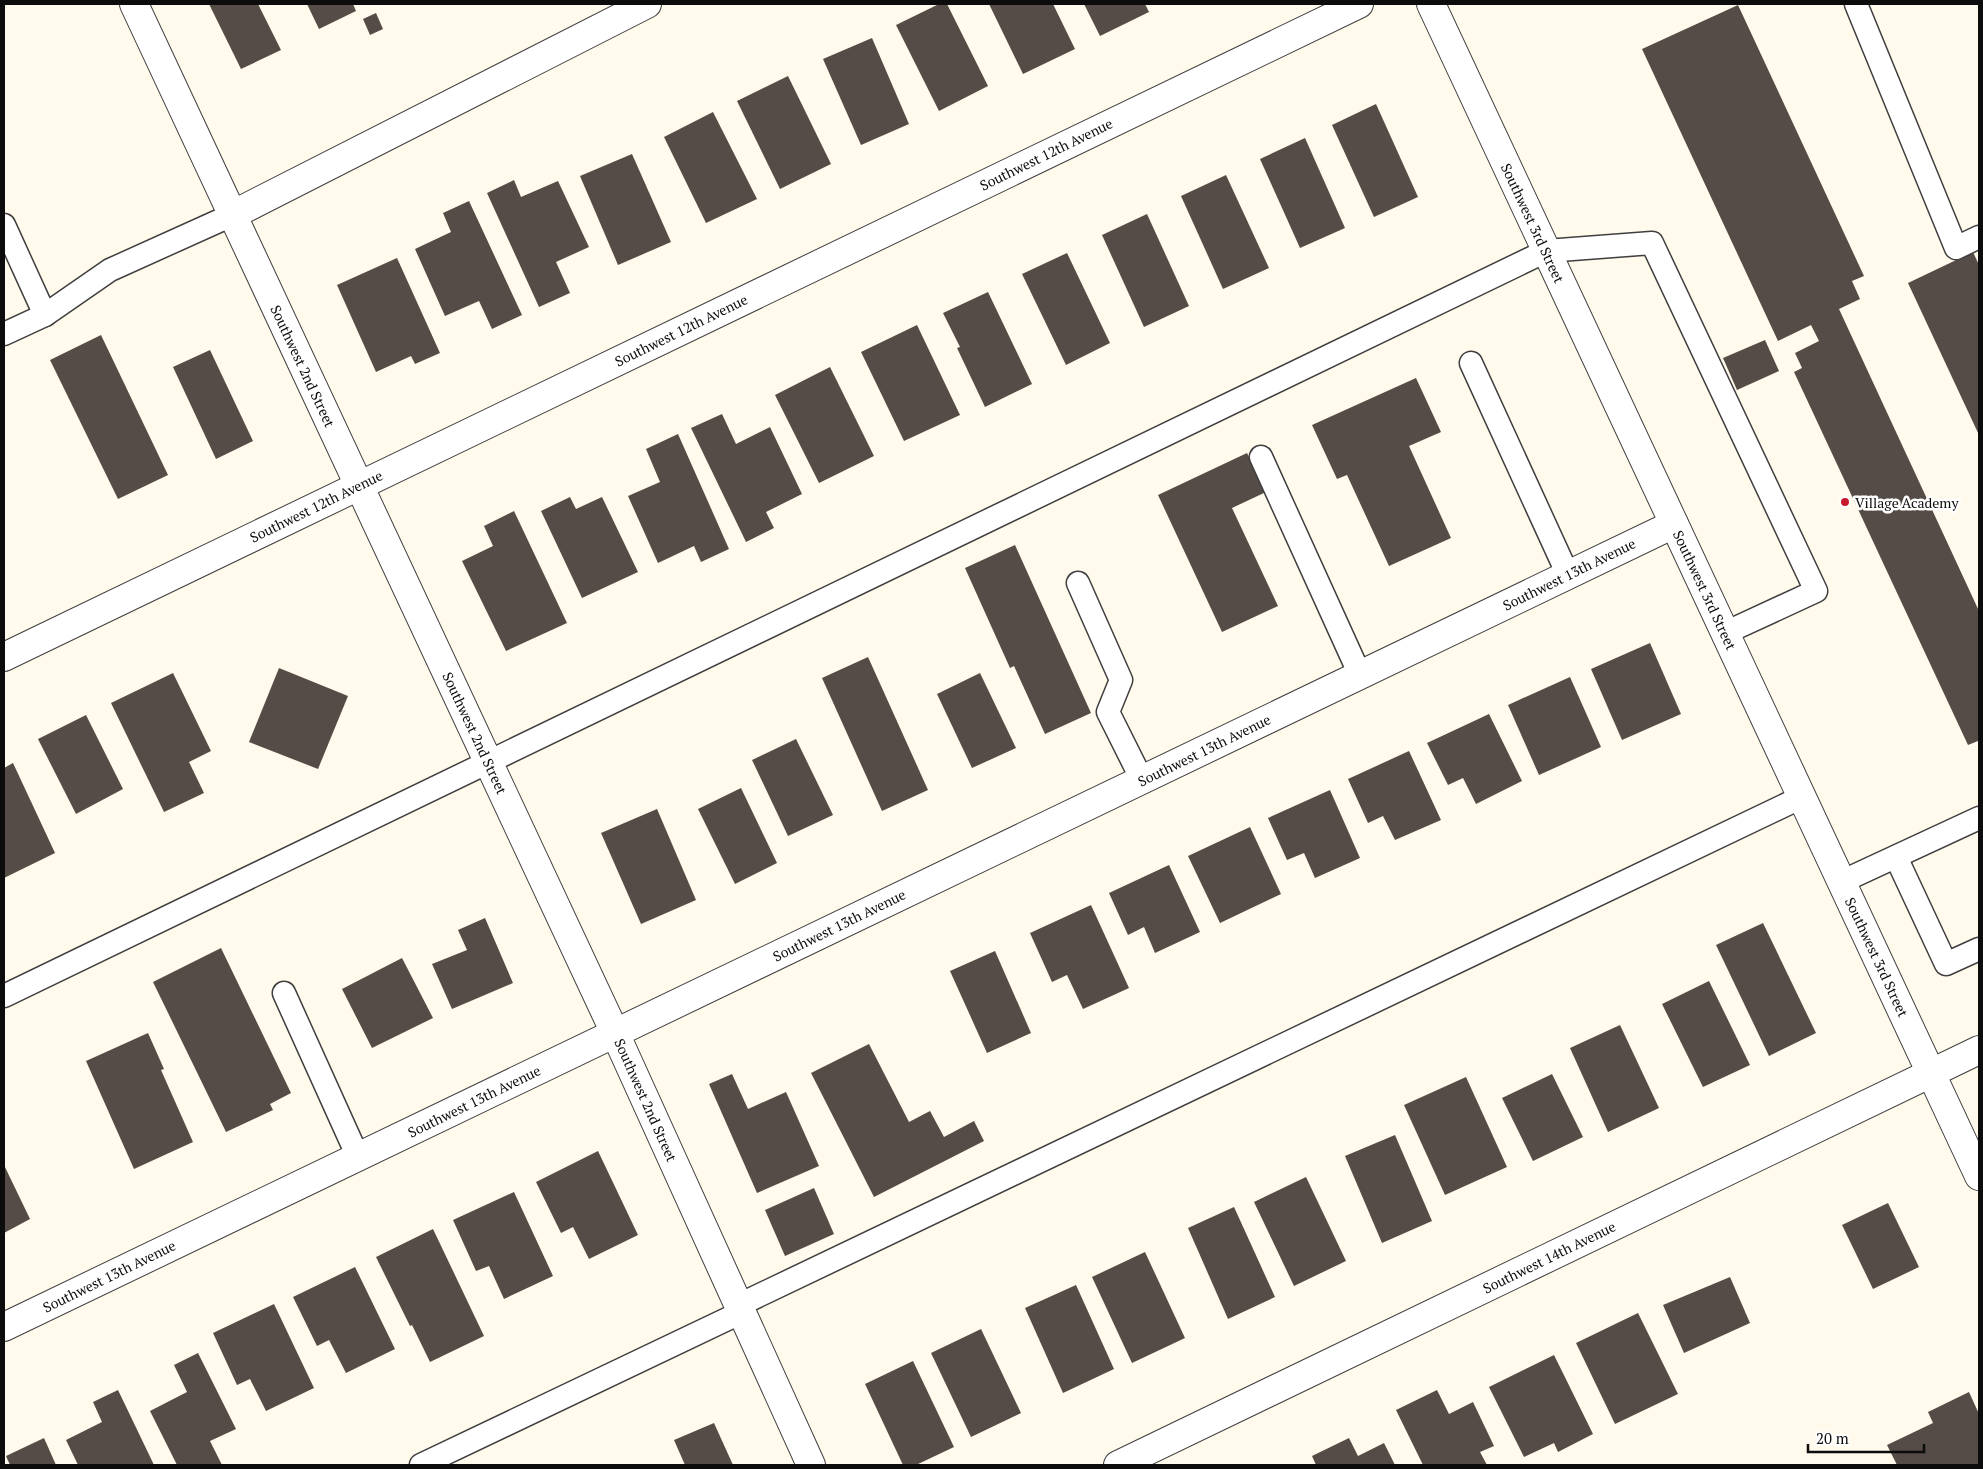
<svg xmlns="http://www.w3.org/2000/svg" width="1983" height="1469" viewBox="0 0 1983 1469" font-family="'PT Serif',serif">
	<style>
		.building { fill: #554c47 }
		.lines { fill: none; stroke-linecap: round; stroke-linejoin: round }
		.service-casing { stroke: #3f3f3f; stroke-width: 25 }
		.minor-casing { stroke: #3f3f3f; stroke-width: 30 }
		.tertiary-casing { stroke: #3f3f3f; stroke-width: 30 }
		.service { stroke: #fff; stroke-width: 22 }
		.minor { stroke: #fff; stroke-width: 28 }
		.tertiary { stroke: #fff; stroke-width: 28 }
		.poi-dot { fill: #c61a2e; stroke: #fff; stroke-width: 2 }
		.labels { text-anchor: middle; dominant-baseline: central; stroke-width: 5; stroke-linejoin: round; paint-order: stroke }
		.street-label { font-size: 14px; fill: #0c0c0c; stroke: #fff }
		.poi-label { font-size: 14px; fill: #0c0c0c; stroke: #fff; text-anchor: start }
	</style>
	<rect width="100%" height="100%" fill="#fffaeb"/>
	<!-- building -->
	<g class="building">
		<polygon points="209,4 258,4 281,50 241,69"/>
		<polygon points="307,4 353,4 356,11 319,29"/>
		<polygon points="939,4 947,4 988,86 939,111 896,25"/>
		<polygon points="989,4 1053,4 1075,49 1023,74"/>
		<polygon points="1084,4 1145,4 1149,12 1100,36"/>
		<polygon points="1738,5 1864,276 1852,281 1860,299 1839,309 1979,611 1979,744 1978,741 1968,745 1794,372 1802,368 1795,353 1819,341 1811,325 1778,341 1642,49"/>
		<polygon points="376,13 383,29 370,35 363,19"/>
		<polygon points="872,38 909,124 861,145 823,59"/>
		<polygon points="788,76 831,164 780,189 737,101"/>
		<polygon points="1376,104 1418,197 1374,217 1332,125"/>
		<polygon points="713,112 757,199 706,223 664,137"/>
		<polygon points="1305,138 1345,228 1300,248 1260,159"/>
		<polygon points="632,154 671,242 618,265 580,176"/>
		<polygon points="1226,175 1269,268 1223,289 1181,196"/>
		<polygon points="514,180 521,197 558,181 589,247 556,262 570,293 539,307 487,193"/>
		<polygon points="469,201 522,315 492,329 479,301 445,316 415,249 451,232 443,213"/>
		<polygon points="1147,214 1189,306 1144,327 1102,235"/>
		<polygon points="1973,252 1979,265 1979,435 1908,283"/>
		<polygon points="1067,253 1110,343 1066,365 1022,274"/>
		<polygon points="397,258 440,353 415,364 411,356 376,372 337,285"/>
		<polygon points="988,292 1032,384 985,407 957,348 960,347 943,313"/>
		<polygon points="917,325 960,415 904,441 861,352"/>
		<polygon points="101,335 168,475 118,499 50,360"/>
		<polygon points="1765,340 1779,371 1737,390 1723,358"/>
		<polygon points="210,350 253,441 216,459 173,367"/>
		<polygon points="830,367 874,456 819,483 775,395"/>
		<polygon points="1416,378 1441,432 1409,446 1451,538 1389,566 1347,475 1337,479 1312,425"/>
		<polygon points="722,414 736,444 770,427 802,494 766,512 774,528 746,542 691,428"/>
		<polygon points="678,434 729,549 701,562 694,546 658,563 628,496 660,482 646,449"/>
		<polygon points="1247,453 1266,492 1232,508 1278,606 1222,632 1158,495"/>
		<polygon points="570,497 576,509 602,497 638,572 582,598 541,511"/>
		<polygon points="514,511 567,623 506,651 462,561 493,546 484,526"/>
		<polygon points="1015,545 1091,713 1045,734 1014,666 1010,668 965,568"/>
		<polygon points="1650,643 1681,714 1622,740 1591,669"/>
		<polygon points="868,657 928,790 882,811 822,678"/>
		<polygon points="279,668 348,696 318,769 249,742"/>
		<polygon points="173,673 211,751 189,762 204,793 164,812 111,703"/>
		<polygon points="980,673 1016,748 972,768 937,694"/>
		<polygon points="1570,677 1601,747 1539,775 1508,705"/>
		<polygon points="1489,714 1522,781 1476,804 1463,778 1448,785 1427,743"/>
		<polygon points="86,715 123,789 76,814 38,739"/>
		<polygon points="796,739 833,815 788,836 752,760"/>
		<polygon points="1409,751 1441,820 1395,840 1383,816 1368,823 1348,779"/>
		<polygon points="13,763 55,853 4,878 4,768"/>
		<polygon points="741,788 777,863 735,884 698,809"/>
		<polygon points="1330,790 1360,858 1315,878 1304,853 1287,860 1268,818"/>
		<polygon points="657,809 696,900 641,924 601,833"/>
		<polygon points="1250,827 1281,894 1220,923 1188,856"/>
		<polygon points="1169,865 1200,932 1155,953 1144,927 1128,935 1109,893"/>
		<polygon points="1091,905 1129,988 1083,1009 1067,975 1052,982 1030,933"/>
		<polygon points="485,918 513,983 452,1009 432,964 467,950 458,930"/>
		<polygon points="1763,923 1816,1033 1769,1056 1716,945"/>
		<polygon points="221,948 291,1093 270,1104 273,1110 226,1132 153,982"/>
		<polygon points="995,951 1031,1033 987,1053 950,971"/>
		<polygon points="402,958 433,1018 372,1048 342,989"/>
		<polygon points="1709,981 1750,1065 1703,1087 1662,1004"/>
		<polygon points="1620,1025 1659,1108 1608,1132 1570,1048"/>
		<polygon points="148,1033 164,1069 161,1070 193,1142 134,1169 86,1061"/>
		<polygon points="869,1044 909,1122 930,1111 944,1137 974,1121 984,1141 874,1197 811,1073"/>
		<polygon points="732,1074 748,1109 786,1092 819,1166 757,1193 709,1084"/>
		<polygon points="1552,1074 1583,1137 1533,1161 1502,1098"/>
		<polygon points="1466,1077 1507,1167 1445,1195 1404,1105"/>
		<polygon points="1395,1135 1432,1221 1382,1243 1345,1156"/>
		<polygon points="598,1151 638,1235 589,1259 573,1227 561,1233 536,1182"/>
		<polygon points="4,1165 30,1219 4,1233"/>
		<polygon points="1306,1177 1346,1261 1294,1286 1254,1202"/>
		<polygon points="814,1188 834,1234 785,1256 765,1210"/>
		<polygon points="514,1192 553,1276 504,1299 489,1266 476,1271 453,1220"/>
		<polygon points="1888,1203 1919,1267 1873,1289 1842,1225"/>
		<polygon points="1234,1207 1275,1297 1228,1319 1188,1228"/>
		<polygon points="433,1229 484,1336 430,1362 412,1325 410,1326 376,1257"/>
		<polygon points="1145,1252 1185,1338 1132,1363 1092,1277"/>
		<polygon points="355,1267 395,1349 346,1373 329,1340 317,1346 293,1297"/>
		<polygon points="1730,1277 1750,1323 1684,1353 1663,1305"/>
		<polygon points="1076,1285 1114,1369 1063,1393 1025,1308"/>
		<polygon points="274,1304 314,1388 266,1411 250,1379 237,1385 213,1333"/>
		<polygon points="1638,1313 1678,1394 1615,1424 1576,1343"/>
		<polygon points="981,1329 1021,1413 971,1437 931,1353"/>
		<polygon points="198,1353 236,1429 210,1441 222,1465 177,1465 150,1411 187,1392 174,1365"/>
		<polygon points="1554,1355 1593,1434 1558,1452 1554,1443 1524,1457 1489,1387"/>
		<polygon points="913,1361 954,1447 916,1465 903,1465 865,1384"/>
		<polygon points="118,1390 154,1465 78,1465 66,1440 102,1422 93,1402"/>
		<polygon points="1437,1390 1449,1414 1473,1402 1494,1446 1480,1452 1487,1465 1423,1465 1396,1410"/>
		<polygon points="1969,1392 1979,1414 1979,1465 1897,1465 1887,1445 1933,1423 1928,1412"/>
		<polygon points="714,1423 733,1465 685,1465 674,1440"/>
		<polygon points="44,1438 56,1465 10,1465 6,1456"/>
		<polygon points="1349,1438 1358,1456 1384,1443 1395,1465 1316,1465 1312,1456"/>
	</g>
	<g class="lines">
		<defs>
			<g id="service">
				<polyline points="1856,4 1956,248 1979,237"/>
				<polyline points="4,225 45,315"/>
				<polyline points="4,334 45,315 110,270 232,215"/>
				<polyline points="1471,363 1568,575"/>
				<polyline points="1261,457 1360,675"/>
				<polyline points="1078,583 1121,680 1108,712 1142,780"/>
				<polyline points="1896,857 1946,964 1979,949"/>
				<polyline points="1841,882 1979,818"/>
				<polyline points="284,993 358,1157"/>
				<polyline points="4,996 1546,251 1652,243 1816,591 1725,633"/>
				<polyline points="739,1305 1802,797"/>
				<polyline points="421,1465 742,1312"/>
			</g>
			<g id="minor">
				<polyline points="134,4 615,1033 811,1465"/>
				<polyline points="1431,4 1979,1176"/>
				<polyline points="232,215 647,4"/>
				<polyline points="4,1327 1674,524"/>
				<polyline points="1118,1465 1979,1050"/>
			</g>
			<polyline id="tertiary" points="4,657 1359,4"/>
		</defs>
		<!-- service casing -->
		<use href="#service" class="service-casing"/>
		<!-- minor casing -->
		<use href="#minor" class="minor-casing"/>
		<!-- tertiary casing -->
		<use href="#tertiary" class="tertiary-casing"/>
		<!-- service -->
		<use href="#service" class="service"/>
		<!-- minor -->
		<use href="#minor" class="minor"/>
		<!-- tertiary -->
		<use href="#tertiary" class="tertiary"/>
	</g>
	<!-- markers -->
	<circle class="poi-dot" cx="1845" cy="502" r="5"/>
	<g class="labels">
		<!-- street labels -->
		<g class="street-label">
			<text transform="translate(1046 154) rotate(-26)">Southwest 12th Avenue</text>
			<text transform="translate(1533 223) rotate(65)">Southwest 3rd Street</text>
			<text transform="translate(681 330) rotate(-26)">Southwest 12th Avenue</text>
			<text transform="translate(303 366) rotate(65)">Southwest 2nd Street</text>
			<text transform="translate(316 506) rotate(-26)">Southwest 12th Avenue</text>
			<text transform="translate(1569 574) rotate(-26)">Southwest 13th Avenue</text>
			<text transform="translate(1705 590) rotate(65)">Southwest 3rd Street</text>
			<text transform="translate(475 733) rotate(65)">Southwest 2nd Street</text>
			<text transform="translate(1204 750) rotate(-26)">Southwest 13th Avenue</text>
			<text transform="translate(839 925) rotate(-26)">Southwest 13th Avenue</text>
			<text transform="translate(1877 957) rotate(65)">Southwest 3rd Street</text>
			<text transform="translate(646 1100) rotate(66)">Southwest 2nd Street</text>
			<text transform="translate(474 1101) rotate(-26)">Southwest 13th Avenue</text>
			<text transform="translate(1549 1257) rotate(-26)">Southwest 14th Avenue</text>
			<text transform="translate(109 1276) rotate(-26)">Southwest 13th Avenue</text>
		</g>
		<!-- poi labels -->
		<g class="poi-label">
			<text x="1855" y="502">Village Academy</text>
		</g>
	</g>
	<!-- border -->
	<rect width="1983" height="1469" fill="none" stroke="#0c0c0c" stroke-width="10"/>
	<!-- scale -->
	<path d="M1808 1444v8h116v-8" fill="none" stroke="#0c0c0c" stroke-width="2.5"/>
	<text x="1816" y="1444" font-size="15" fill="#0c0c0c" stroke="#ffffff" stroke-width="4" paint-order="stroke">20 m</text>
</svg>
